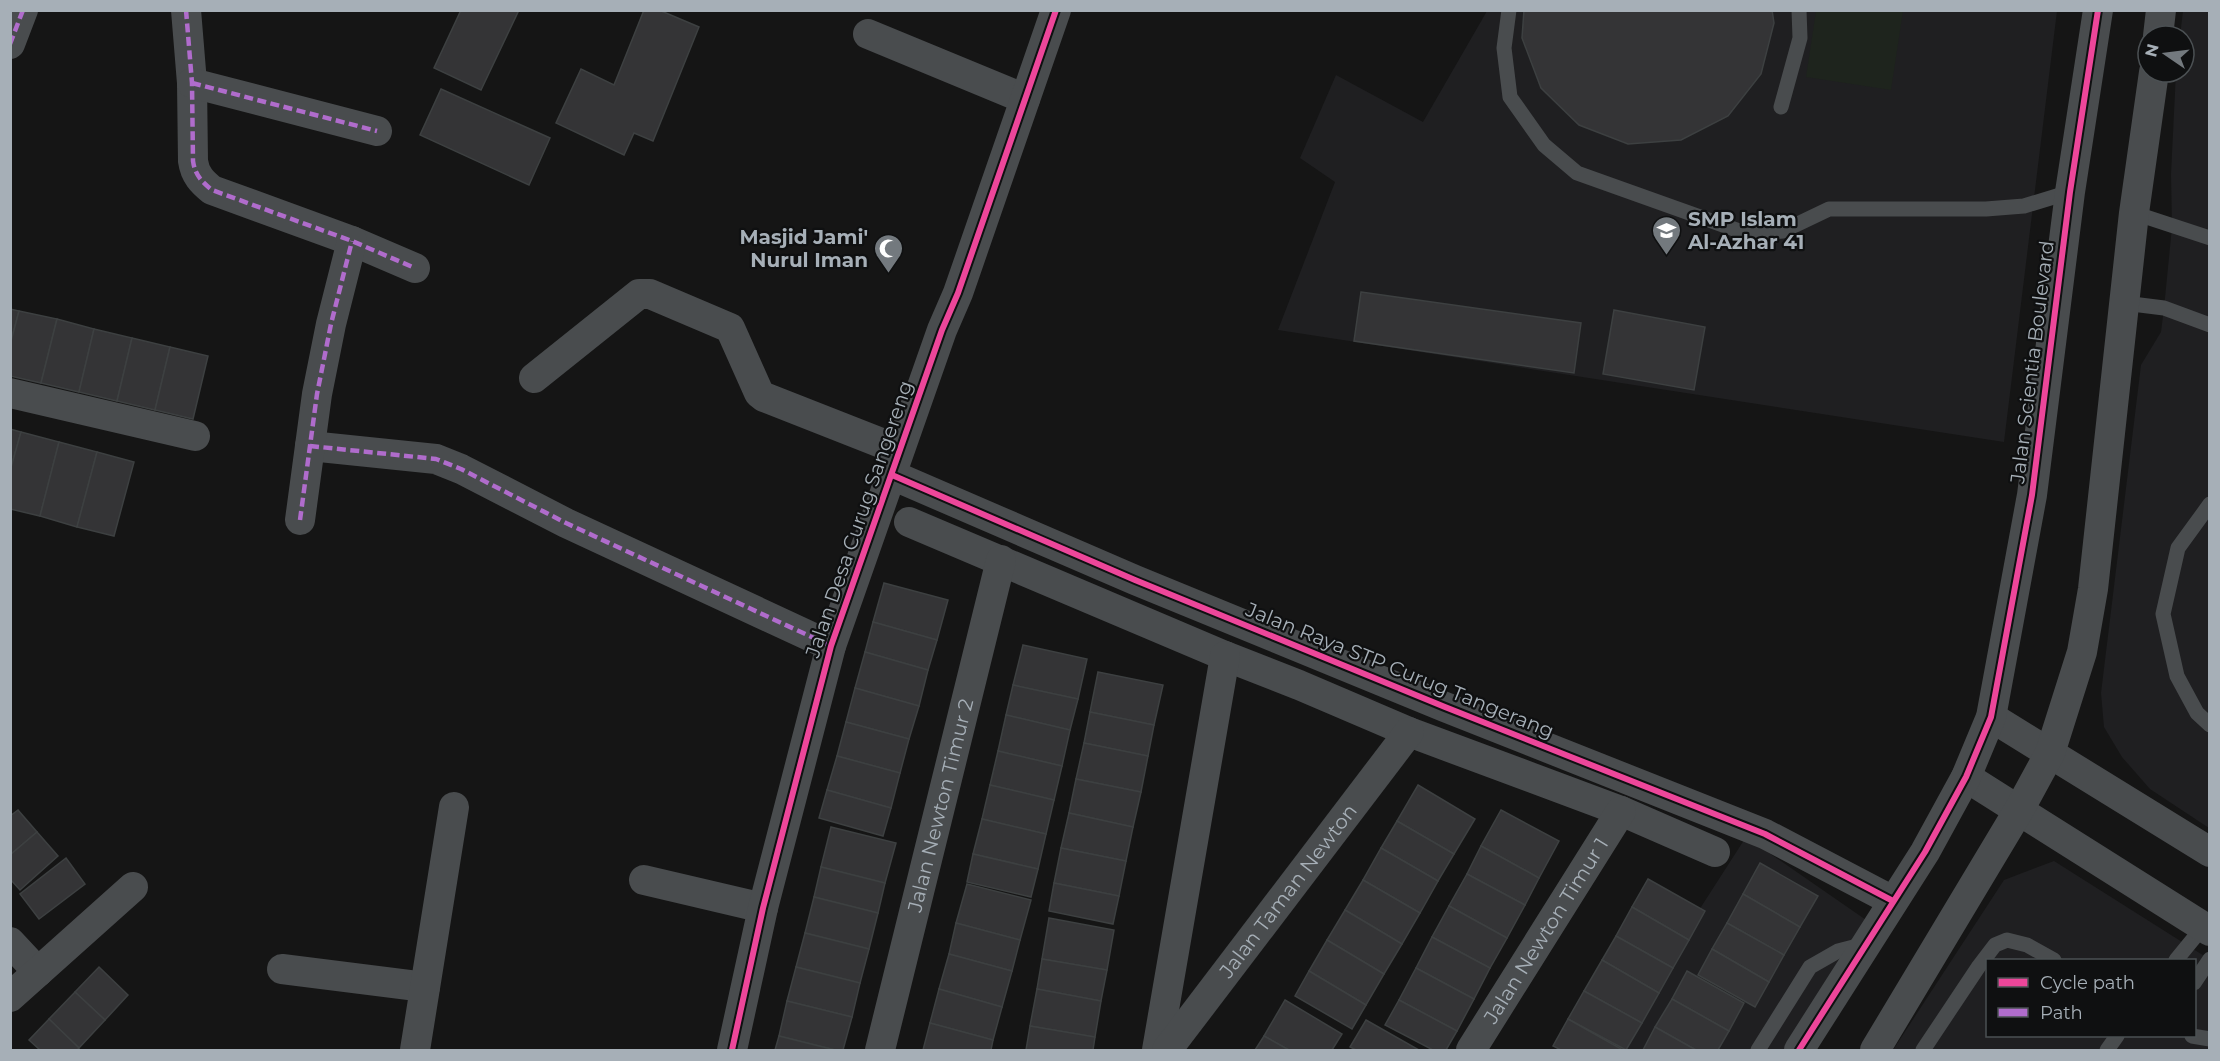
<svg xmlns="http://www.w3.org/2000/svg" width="2220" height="1061" viewBox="0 0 2220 1061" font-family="Montserrat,sans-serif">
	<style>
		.built { fill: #1f1f21; fill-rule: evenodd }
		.garden { fill: #1e241d }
		.building { fill: #343436; stroke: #3d4041; stroke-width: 1.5 }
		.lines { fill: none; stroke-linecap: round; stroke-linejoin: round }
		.service { stroke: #494c4e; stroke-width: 15 }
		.minor { stroke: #494c4e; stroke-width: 30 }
		.quiet { stroke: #b06ccc; stroke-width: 4.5; stroke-dasharray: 9 4.5; stroke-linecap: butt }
		.cycleway-casing { stroke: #0f1011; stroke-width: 10 }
		.cycleway { stroke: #ed469a; stroke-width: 6 }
		.labels { text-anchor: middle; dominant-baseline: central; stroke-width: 4.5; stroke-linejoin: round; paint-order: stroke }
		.poi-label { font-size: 20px; font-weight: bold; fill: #a6afb7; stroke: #0f1011; text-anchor: start }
		.street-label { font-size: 20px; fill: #a6afb7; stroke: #0f1011 }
	</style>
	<rect width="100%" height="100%" fill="#151515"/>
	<!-- built -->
	<g class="built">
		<polygon points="1487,11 2057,11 2004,442 1278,330 1335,182 1300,158 1336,75 1423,122"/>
		<polygon points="2183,11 2209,11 2209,828 2150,789 2122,757 2104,727 2101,693 2141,365 2161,332 2164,308 2172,227 2171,174 2176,72 2184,72 2184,36 2180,36"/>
		<polygon points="1746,837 1869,922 1787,1050 1609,1050"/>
		<path d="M2054,861l155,98v91h-316l111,-170zM1988,960h206v76h-206z"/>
	</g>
	<!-- garden -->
	<polygon class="garden" points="1816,11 1903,11 1891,90 1806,77"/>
	<!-- building -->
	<g class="building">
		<polygon points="461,10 519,10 481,90 434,68"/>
		<polygon points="644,10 659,10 699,27 653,141 634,133 624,155 556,123 581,69 614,85"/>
		<polygon points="1524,10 1772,10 1774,23 1761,74 1728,116 1681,140 1628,144 1579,125 1541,88 1522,38"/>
		<polygon points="441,89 550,138 529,185 420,135"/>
		<polygon points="1361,292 1581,323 1574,373 1354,341"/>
		<polygon points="10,309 19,311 10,345"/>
		<polygon points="1614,310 1705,327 1694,390 1603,374"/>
		<polygon points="19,311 57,319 41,383 10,376 10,345"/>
		<polygon points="57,319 94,329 79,392 41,383"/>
		<polygon points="94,329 132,338 117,401 79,392"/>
		<polygon points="132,338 170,347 155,410 117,401"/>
		<polygon points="170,347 208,356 193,419 155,410"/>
		<polygon points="10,429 21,432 10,471"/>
		<polygon points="21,432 59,442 40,516 10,509 10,471"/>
		<polygon points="59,442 97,452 77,527 40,516"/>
		<polygon points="97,452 134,462 114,536 77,527"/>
		<polygon points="884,583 948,600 937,640 873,622"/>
		<polygon points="873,622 937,640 928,670 865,652"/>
		<polygon points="1023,645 1087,659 1078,699 1013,685"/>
		<polygon points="865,652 928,670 919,706 855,688"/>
		<polygon points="1098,672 1163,685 1154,725 1090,712"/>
		<polygon points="1013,685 1078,699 1070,730 1006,715"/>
		<polygon points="855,688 919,706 909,739 846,722"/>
		<polygon points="1090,712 1154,725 1148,756 1084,743"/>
		<polygon points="1006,715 1070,730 1062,766 998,751"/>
		<polygon points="846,722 909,739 900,773 837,756"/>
		<polygon points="1084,743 1148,756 1141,792 1076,779"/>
		<polygon points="998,751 1062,766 1054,800 990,785"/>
		<polygon points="837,756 900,773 891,808 827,790"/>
		<polygon points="1076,779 1141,792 1133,827 1069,813"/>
		<polygon points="990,785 1054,800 1046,834 982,819"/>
		<polygon points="1418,785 1475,819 1454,854 1397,821"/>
		<polygon points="827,790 891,808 883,836 819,818"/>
		<polygon points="18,810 37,832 10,855 10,816"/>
		<polygon points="1501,810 1559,841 1539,878 1481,846"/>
		<polygon points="1069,813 1133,827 1126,861 1061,848"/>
		<polygon points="982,819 1046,834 1038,869 973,854"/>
		<polygon points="1397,821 1454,854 1438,881 1381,848"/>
		<polygon points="831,827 896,843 885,883 821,867"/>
		<polygon points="37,832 58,856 20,890 10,879 10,855"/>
		<polygon points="1481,846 1539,878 1525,905 1467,874"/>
		<polygon points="1061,848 1126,861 1119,896 1054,883"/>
		<polygon points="1381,848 1438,881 1420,913 1363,880"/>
		<polygon points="973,854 1038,869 1031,897 967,882"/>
		<polygon points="66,858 85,884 39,919 20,894"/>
		<polygon points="1760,863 1818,896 1800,927 1743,894"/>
		<polygon points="821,867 885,883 878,913 814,897"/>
		<polygon points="1467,874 1525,905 1507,938 1449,906"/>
		<polygon points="1648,879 1705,911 1689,940 1632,907"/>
		<polygon points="1363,880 1420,913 1402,944 1345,910"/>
		<polygon points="1054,883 1119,896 1113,924 1049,911"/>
		<polygon points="967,884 1031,900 1020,940 956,923"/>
		<polygon points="1743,894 1800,927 1784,955 1727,923"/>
		<polygon points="814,897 878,913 869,949 805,933"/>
		<polygon points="1449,906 1507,938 1490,968 1432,937"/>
		<polygon points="1632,907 1689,940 1673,968 1616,936"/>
		<polygon points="1345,910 1402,944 1384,974 1327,940"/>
		<polygon points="1049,918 1114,930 1107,970 1042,959"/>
		<polygon points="956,923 1020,940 1012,971 949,954"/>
		<polygon points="1727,923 1784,955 1769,982 1712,949"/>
		<polygon points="805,933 869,949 860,983 796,967"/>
		<polygon points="1616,936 1673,968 1659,993 1602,960"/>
		<polygon points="1432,937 1490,968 1474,999 1416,968"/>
		<polygon points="1327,940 1384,974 1366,1005 1309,971"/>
		<polygon points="1712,949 1769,982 1755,1007 1698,975"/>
		<polygon points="949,954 1012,971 1002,1007 939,989"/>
		<polygon points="1042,959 1107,970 1101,1001 1037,989"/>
		<polygon points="1602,960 1659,993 1642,1023 1584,991"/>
		<polygon points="99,967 128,995 105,1020 75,992"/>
		<polygon points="796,967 860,983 852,1017 787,1001"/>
		<polygon points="1416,968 1474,999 1457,1031 1399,1000"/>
		<polygon points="1309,971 1366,1005 1352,1029 1295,996"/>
		<polygon points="1687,971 1744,1003 1729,1031 1672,999"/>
		<polygon points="939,989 1002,1007 993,1040 930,1023"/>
		<polygon points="1037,989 1101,1001 1095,1037 1030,1026"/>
		<polygon points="1584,991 1642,1023 1626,1050 1568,1019"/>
		<polygon points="75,992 105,1020 79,1048 49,1019"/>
		<polygon points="1672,999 1729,1031 1718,1050 1696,1050 1655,1027"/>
		<polygon points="1285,1000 1342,1034 1332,1050 1289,1050 1264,1036"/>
		<polygon points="1399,1000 1457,1031 1446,1050 1433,1050 1385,1025"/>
		<polygon points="787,1001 852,1017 843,1050 835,1050 779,1036"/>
		<polygon points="49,1019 79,1048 77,1050 40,1050 29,1040"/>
		<polygon points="1568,1019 1623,1050 1561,1050 1553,1046"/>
		<polygon points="1366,1020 1419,1050 1356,1050 1350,1047"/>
		<polygon points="930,1023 993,1040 991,1050 923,1050"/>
		<polygon points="1030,1026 1095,1037 1093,1050 1026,1050"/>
		<polygon points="1655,1027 1696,1050 1643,1050"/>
		<polygon points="779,1036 835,1050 775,1050"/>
		<polygon points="1264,1036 1289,1050 1255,1050"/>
	</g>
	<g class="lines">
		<!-- service -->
		<g class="service">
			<polyline points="1509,10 1504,48 1510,97 1544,145 1577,173 1748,234 1783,231 1829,209 1986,209 2024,206 2070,192"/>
			<polyline points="1781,107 1800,38 1799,10"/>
			<polyline points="2134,213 2210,238"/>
			<polyline points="2124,303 2164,308 2210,325"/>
			<polyline points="2210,504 2178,548 2163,614 2177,676 2197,713 2210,725"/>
			<polyline points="2176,960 2203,927"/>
			<polyline points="2194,983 2210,959"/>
			<polyline points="2192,1036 2210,1039"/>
			<polyline points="1758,1050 1810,967 1838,951 1865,944"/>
			<polyline points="1923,1050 1979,966 1995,945 2007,940 2027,945 2054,960"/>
			<polyline points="2107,1050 2117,1036"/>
		</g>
		<!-- minor -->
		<g class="minor">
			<path d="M186,10l6,73 1,78c2,14 9,21 19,29l140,51 63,27"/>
			<polyline points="868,34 1025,99"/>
			<polyline points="2158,36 2161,10"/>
			<polyline points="10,44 23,10"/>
			<polyline points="192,83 377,131"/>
			<polyline points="534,378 639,294 650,294 730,328 759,393 764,397 899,450"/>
			<polyline points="10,393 195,436"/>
			<polyline points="310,446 436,459 461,469 566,523 831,646"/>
			<polyline points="892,475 1135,580 1445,707 1765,834 1893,901"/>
			<polyline points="300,520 317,394 331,324 352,241"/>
			<polyline points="909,522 1225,656 1299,685 1409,732 1621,811 1715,852"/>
			<polyline points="1991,717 2210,852"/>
			<polyline points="1966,777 2210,931"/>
			<polyline points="644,880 763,908"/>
			<polyline points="10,942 38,972"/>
			<polyline points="282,969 425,987"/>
			<polyline points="10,997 133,887"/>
			<polyline points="415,1050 454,807"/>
			<polyline points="732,1050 763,908 831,646 942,330 958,293 1056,10"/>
			<path id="s1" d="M880,1050l121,-490"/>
			<polyline points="1157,1050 1225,656"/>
			<path id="s2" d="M1167,1050l242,-318"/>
			<path id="s3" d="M1471,1050l150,-239"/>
			<polyline points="1799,1050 1925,852 1966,777 1991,717 2032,495 2070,192 2098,10"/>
			<polyline points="1875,1050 2019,810 2050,753 2082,652 2093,589 2134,213 2154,72"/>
		</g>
		<!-- quiet -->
		<g class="quiet">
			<path d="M186,10l6,73 1,78c2,14 9,21 19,29l140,51 63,27"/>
			<polyline points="10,44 23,10"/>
			<polyline points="192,83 377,131"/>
			<polyline points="310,446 436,459 461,469 566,523 831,646"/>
			<polyline points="300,520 317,394 331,324 352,241"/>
		</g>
		<defs>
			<g id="cycleway">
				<polyline points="892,475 1135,580 1445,707 1765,834 1893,901"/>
				<polyline points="732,1050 763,908 831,646 942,330 958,293 1056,10"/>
				<polyline points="1799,1050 1925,852 1966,777 1991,717 2032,495 2070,192 2098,10"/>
			</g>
		</defs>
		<!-- cycleway casing -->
		<use href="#cycleway" class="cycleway-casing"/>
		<!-- cycleway -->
		<use href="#cycleway" class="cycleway"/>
	</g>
	<!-- icons -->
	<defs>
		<symbol id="school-pin" viewBox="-11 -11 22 30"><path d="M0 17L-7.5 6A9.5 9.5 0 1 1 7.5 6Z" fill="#73797e" stroke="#0f1011"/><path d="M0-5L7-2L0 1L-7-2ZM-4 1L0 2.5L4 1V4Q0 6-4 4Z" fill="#fff"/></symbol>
		<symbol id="mosque-pin" viewBox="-11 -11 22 30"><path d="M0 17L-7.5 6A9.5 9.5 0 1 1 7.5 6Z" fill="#73797e" stroke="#0f1011"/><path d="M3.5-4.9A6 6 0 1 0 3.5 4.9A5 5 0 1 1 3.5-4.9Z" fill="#fff"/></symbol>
	</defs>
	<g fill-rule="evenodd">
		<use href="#school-pin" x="1650" y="214" width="33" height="45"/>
		<use href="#mosque-pin" x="872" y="232" width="33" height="45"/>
	</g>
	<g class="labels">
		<!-- poi labels -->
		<g class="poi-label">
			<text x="1688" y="219">SMP Islam<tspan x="1688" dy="23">Al-Azhar 41</tspan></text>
			<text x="868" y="237" text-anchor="end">Masjid Jami'<tspan x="868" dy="23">Nurul Iman</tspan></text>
		</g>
		<!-- street labels -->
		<g class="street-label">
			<text transform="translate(2032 362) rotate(-83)">Jalan Scientia Boulevard</text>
			<text transform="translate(859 519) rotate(-71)">Jalan Desa Curug Sangereng</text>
			<text transform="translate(1400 670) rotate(22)">Jalan Raya STP Curug Tangerang</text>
			<text stroke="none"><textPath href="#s1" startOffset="252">Jalan Newton Timur 2</textPath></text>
			<text stroke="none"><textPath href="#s2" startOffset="200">Jalan Taman Newton</textPath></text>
			<text stroke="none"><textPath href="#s3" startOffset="141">Jalan Newton Timur 1</textPath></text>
		</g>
	</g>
	<!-- border -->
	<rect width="2220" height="1061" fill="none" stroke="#a6afb7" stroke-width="24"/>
	<!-- legend -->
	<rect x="1986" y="959" width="210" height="78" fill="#0f1011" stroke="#4b5053" stroke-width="1.5"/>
	<rect x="1998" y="978" width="30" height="9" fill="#ed469a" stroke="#4b5053" stroke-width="1.5"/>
	<text x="2040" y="989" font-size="18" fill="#a6afb7">Cycle path</text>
	<rect x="1998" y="1008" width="30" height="9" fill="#b06ccc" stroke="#4b5053" stroke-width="1.5"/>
	<text x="2040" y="1019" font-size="18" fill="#a6afb7">Path</text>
	<!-- north arrow -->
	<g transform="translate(2166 54) rotate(284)"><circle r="28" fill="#0f1011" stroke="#4b5053" stroke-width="1.5"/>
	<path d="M0-4.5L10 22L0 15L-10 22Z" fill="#73797e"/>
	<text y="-9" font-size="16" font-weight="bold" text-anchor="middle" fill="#a6afb7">N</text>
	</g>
</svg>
